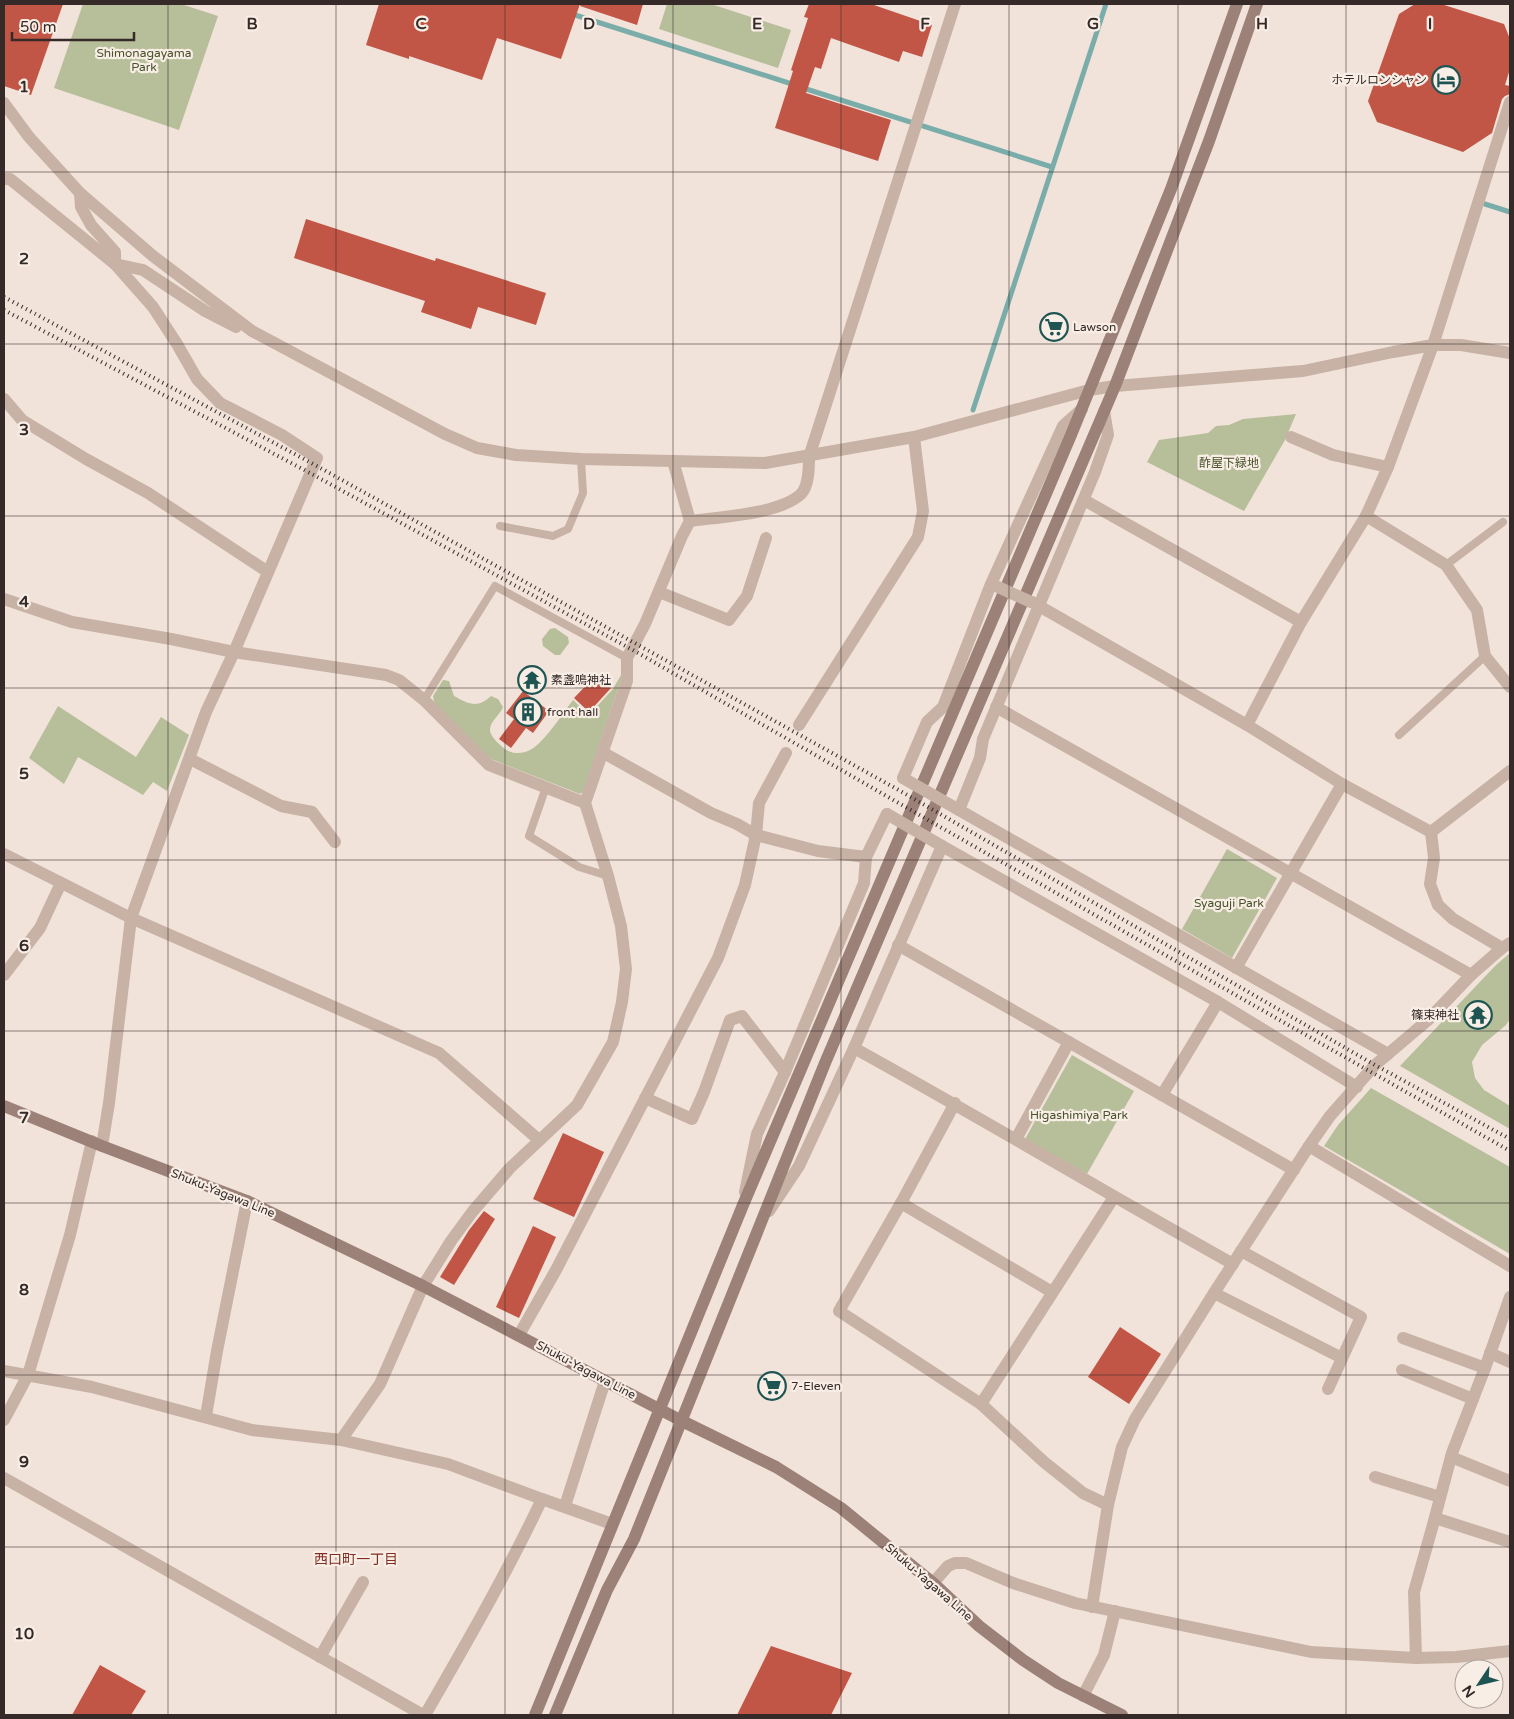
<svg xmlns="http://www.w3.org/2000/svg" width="1514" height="1719" viewBox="0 0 1514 1719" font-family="'Varela Round','Noto Sans JP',sans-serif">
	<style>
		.green { fill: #b7bf9a }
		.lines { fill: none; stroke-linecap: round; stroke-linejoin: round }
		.stream { stroke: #7aada9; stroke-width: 5 }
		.building { fill: #c25646 }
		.lane { stroke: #c8b2a6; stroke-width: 8 }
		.street { stroke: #c8b2a6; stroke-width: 12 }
		.secondary { stroke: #9c8178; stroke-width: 12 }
		.rail { stroke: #352a27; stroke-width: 4; stroke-dasharray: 1 4; stroke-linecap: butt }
		.street-bridge { stroke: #c8b2a6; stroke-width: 12 }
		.grid { fill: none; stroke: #352a27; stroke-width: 1; stroke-opacity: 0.55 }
		.labels { text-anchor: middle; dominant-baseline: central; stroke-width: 4.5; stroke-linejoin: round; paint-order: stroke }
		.park-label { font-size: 12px; fill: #48522b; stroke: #f8eee6 }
		.poi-label { font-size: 12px; fill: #352a27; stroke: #f8eee6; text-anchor: start }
		.street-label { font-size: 12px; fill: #352a27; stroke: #f8eee6 }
		.neighbourhood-label { font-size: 14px; fill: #812e22; stroke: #f8eee6 }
		.grid-label { font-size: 16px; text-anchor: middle; font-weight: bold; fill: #352a27; stroke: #f8eee6; stroke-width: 4.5; stroke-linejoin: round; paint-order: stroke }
	</style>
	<rect width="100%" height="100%" fill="#f1e3da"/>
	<!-- green -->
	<g class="green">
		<polygon points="83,4 181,4 218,16 179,130 54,88"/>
		<polygon points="667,4 711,4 791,30 778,68 659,29"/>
		<polygon points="1296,414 1285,440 1244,511 1147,462 1159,440 1208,433 1216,426 1229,425 1243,419"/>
		<polygon points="555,628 568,637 569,643 560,655 555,655 543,646 542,639 550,629"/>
		<path d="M625,668l-42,124 -3,2 -89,-35 -57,-57 -1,-6 10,-16 6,1 5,15c15,8 23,13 37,0l7,3 5,8c-3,8 -13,14 -13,23 0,7 14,20 21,22 5,2 14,1 19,-2 14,-7 33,-37 43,-50l16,15 24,-26z"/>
		<polygon points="58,706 136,757 161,717 189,735 167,791 153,782 143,795 78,757 64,784 29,758"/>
		<polygon points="1227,849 1277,878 1232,958 1182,929"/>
		<polygon points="1510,953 1510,1019 1506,1025 1482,1045 1472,1062 1475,1078 1484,1090 1510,1106 1510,1129 1400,1066 1496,965"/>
		<polygon points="1072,1055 1134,1091 1087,1174 1025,1139"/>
		<polygon points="1371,1088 1510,1167 1510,1254 1324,1146 1338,1125"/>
	</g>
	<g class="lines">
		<!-- stream -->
		<g class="stream">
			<polyline points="572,14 795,85"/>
			<polyline points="803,88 1052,167"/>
			<polyline points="1485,204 1510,212"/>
			<polyline points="973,410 1106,4"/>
		</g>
	</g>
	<!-- building -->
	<g class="building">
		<polygon points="4,4 63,4 31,95 4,86"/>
		<polygon points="379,4 580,4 561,59 497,38 482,80 409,56 409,59 366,45"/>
		<polygon points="581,4 643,4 637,25 580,6"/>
		<polygon points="809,4 871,4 932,25 922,57 903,51 899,62 831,38 821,69 815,67 806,93 891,120 878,161 775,128 793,71 791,70 808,18 804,17"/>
		<polygon points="1415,4 1441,4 1504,24 1510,39 1510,69 1505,85 1510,86 1510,94 1505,96 1502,99 1492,133 1463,152 1377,122 1368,101 1399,14"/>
		<polygon points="306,219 435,261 436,258 546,293 536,325 478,307 471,329 421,312 425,301 294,258"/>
		<polygon points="597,674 611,688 589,712 574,698"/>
		<polygon points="523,691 549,711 533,733 526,728 511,748 499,739 514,719 506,713"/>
		<polygon points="563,1133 604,1152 574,1217 533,1199"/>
		<polygon points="484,1211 495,1219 454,1285 440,1277 469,1230"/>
		<polygon points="533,1226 556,1237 519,1318 496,1307"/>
		<polygon points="1120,1327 1161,1354 1129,1404 1088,1377"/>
		<polygon points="771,1646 852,1673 831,1715 737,1715"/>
		<polygon points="100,1665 146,1691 131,1715 72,1715"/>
	</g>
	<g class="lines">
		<!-- lane -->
		<g class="lane">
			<polyline points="500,526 553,536 568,529 583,493 581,459"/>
			<polyline points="1446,565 1503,522"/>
			<polyline points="424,700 495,586 627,658"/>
			<polyline points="1399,735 1485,656"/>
			<polyline points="546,787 529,836 579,867 608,876"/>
		</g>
		<!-- street -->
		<g class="street">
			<polyline points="4,103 29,137 80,193 153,256 252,331 445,434 477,448 516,455 581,459 765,463 914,437 1089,390 1115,386 1303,371 1393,352 1433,345 1461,345 1510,353"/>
			<polyline points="4,179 10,179 115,264 115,252 91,225 81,207 80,193"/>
			<polyline points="115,264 143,270 205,311 236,327"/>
			<polyline points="4,399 22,420 86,459 148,493 268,572"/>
			<polyline points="1104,411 1108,435 1095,472 983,739 980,758 959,810 1388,1054"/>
			<polyline points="1291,437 1333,455 1388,467"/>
			<polyline points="673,461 690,521"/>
			<polyline points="1084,500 1301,622"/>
			<polyline points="1366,516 1446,565 1477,610 1485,656 1510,687"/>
			<polyline points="659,592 729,620 747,596 766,538"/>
			<polyline points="4,599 72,622 171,639 234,652 386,675 399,680 424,700 489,765 585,803"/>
			<polyline points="1032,602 1247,725 1342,784 1431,832"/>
			<polyline points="996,707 1471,975"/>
			<polyline points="799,725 918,537 923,511 914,437"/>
			<polyline points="1247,725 1301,622 1366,516 1388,467 1433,345 1510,102"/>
			<polyline points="602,752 711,813 737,824 756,835 818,851 866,857"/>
			<polyline points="190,759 281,806 312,812 335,842"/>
			<polyline points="903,778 927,722 943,707 991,584 1063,426 1082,409"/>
			<polyline points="1431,832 1434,858 1430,884 1438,905 1453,919 1502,948"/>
			<polyline points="1431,832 1510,771"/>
			<polyline points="4,854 131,918 439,1053 539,1140"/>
			<polyline points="898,945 1294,1170"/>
			<polyline points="1236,968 1342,784"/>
			<polyline points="4,975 40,928 61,883"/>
			<path d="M854,1048c127,70 252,145 379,216"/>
			<polyline points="1162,1095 1218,1002 1357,1087"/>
			<polyline points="645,1098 692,1119 704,1092 730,1020 742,1016 785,1072"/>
			<polyline points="955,1103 901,1203 839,1311 981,1404 1114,1197"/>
			<polyline points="1016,1139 1069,1042"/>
			<polyline points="102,1146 109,1103 131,918 206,712 234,652 317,458 282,435 220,403 197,379 177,344 153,307 115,264"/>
			<polyline points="1309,1146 1510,1266"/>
			<polyline points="745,1192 757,1134 785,1072 864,883 866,857 887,814"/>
			<polyline points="901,1203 1052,1292"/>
			<polyline points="769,1211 799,1166 854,1048 942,846 1218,1002"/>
			<polyline points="1241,1251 1361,1317 1328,1389"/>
			<polyline points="1214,1293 1342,1358"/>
			<polyline points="519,1335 556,1270 718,958 745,885 756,835 759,803 786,753"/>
			<polyline points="1403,1338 1485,1368"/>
			<polyline points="1490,1353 1510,1362"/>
			<polyline points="1402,1370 1473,1399"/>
			<path d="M4,1371l88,16 160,43 89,10 107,24 94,35c-35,74 -76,145 -117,216"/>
			<polyline points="981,1404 1044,1462 1083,1493 1108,1505"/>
			<polyline points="206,1416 217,1351 247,1201"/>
			<polyline points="4,1420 28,1375 70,1235 92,1141"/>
			<path d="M341,1440l39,-56 43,-98 28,-45 22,-30 37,-43 67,-63 36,-63 9,-40 4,-33 -5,-43 -13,-50 -23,-73 42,-122v-23l18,-34 37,-88 8,-15c29,-4 90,-7 111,-27 8,-8 8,-27 8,-37l146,-453"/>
			<polyline points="1451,1457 1510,1481"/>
			<polyline points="1375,1477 1440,1497"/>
			<polyline points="4,1478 423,1715"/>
			<polyline points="542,1499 612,1524"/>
			<polyline points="565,1506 605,1381"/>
			<polyline points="1435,1518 1510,1542"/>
			<polyline points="933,1583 948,1566 955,1563 966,1563 1013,1583 1075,1603 1311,1652 1416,1658 1456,1657 1510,1651"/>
			<polyline points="1092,1607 1108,1505 1122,1447 1135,1419 1214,1293 1309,1146 1330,1116 1375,1065 1428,1020 1471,975 1502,948 1510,943"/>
			<polyline points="320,1657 363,1582"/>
			<polyline points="1416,1658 1414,1592 1434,1521 1452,1453 1485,1368 1510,1297"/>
			<polyline points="1083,1696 1104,1655 1115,1611"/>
		</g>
		<!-- secondary -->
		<g class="secondary">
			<polyline points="4,1106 102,1146 247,1201 423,1286 682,1421 776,1467 841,1508 933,1583 979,1626 1023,1660 1058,1683 1122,1715"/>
			<polyline points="535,1715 743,1205 1071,435 1171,189 1237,4"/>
			<polyline points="555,1715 607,1590 634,1539 825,1063 1115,386 1209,141 1257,4"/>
		</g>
		<!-- rail -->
		<g class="rail">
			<polyline points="4,297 315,465 895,788 1375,1065 1510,1139"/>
			<polyline points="4,310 310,473 631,649 956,836 1510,1151"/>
		</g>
		<!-- street-bridge -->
		<g class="street-bridge">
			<polyline points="998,587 1031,602"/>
			<polyline points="903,778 959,810"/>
			<polyline points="887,814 942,846"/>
		</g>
	</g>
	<!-- grid -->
	<path class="grid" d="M168,4v1711M336,4v1711M505,4v1711M673,4v1711M841,4v1711M1009,4v1711M1178,4v1711M1346,4v1711M4,172h1506M4,344h1506M4,516h1506M4,688h1506M4,860h1506M4,1031h1506M4,1203h1506M4,1375h1506M4,1547h1506"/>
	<!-- icons -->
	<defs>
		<symbol id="hotel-ring" viewBox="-11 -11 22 22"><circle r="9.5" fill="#f8eee6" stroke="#1e5552" stroke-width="1.5"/><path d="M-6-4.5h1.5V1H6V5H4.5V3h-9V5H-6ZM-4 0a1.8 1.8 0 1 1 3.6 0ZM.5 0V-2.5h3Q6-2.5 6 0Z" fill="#1e5552"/></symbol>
		<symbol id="supermarket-ring" viewBox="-11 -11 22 22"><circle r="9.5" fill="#f8eee6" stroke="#1e5552" stroke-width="1.5"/><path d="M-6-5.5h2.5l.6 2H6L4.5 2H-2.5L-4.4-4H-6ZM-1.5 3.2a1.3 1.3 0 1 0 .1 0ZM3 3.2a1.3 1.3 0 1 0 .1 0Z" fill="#1e5552"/></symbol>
		<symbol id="temple-ring" viewBox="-11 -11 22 22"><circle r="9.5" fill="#f8eee6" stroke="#1e5552" stroke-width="1.5"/><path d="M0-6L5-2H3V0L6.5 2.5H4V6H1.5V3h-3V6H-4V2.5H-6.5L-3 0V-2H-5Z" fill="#1e5552"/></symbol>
		<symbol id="building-ring" viewBox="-11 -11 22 22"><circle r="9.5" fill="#f8eee6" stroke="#1e5552" stroke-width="1.5"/><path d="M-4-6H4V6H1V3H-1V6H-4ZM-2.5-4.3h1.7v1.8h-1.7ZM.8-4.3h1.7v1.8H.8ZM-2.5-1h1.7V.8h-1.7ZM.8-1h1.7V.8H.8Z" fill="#1e5552"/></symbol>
	</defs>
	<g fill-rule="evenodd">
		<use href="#hotel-ring" x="1430" y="64" width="32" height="32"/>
		<use href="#supermarket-ring" x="1038" y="311" width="32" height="32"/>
		<use href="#temple-ring" x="516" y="664" width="32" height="32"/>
		<use href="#building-ring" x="512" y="696" width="32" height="32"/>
		<use href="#temple-ring" x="1462" y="999" width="32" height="32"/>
		<use href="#supermarket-ring" x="756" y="1370" width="32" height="32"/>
	</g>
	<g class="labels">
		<!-- park labels -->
		<g class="park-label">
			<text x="144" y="53">Shimonagayama<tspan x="144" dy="14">Park</tspan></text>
			<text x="1229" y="463">酢屋下緑地</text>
			<text x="1229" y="903">Syaguji Park</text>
			<text x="1079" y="1115">Higashimiya Park</text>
		</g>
		<!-- poi labels -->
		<g class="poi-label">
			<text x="1427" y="80" text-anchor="end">ホテルロンシャン</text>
			<text x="1073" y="327">Lawson</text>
			<text x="551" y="680">素盞鳴神社</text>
			<text x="547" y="712">front hall</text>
			<text x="1459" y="1015" text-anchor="end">篠束神社</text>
			<text x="791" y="1386">7-Eleven</text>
		</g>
		<!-- street labels -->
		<g class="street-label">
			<text transform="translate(223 1193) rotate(22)">Shuku-Yagawa Line</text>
			<text transform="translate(586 1370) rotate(28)">Shuku-Yagawa Line</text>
			<text transform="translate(929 1582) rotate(41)">Shuku-Yagawa Line</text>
		</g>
		<!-- neighbourhood labels -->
		<g class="neighbourhood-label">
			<text x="356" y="1559">西口町一丁目</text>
		</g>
	</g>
	<g class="grid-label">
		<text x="252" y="29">B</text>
		<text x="421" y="29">C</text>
		<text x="589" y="29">D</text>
		<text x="757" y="29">E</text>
		<text x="925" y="29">F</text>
		<text x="1093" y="29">G</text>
		<text x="1262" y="29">H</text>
		<text x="1430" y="29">I</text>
		<text x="24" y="92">1</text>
		<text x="24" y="264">2</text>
		<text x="24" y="435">3</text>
		<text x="24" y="607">4</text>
		<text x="24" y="779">5</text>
		<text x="24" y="951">6</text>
		<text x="24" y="1123">7</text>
		<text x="24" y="1295">8</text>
		<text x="24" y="1467">9</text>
		<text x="24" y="1639">10</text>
	</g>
	<!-- border -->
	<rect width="1514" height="1719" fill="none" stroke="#352a27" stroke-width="10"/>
	<!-- north arrow -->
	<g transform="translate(1479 1684) rotate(235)"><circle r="24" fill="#f8eee6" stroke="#aaa09a"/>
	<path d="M0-4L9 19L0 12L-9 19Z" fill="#1e5552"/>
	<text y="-8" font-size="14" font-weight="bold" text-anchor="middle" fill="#352a27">N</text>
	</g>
	<!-- scale -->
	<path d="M12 32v8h122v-8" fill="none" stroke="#352a27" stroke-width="2.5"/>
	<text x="20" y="32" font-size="15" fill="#352a27" stroke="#f8eee6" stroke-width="4" paint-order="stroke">50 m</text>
</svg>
